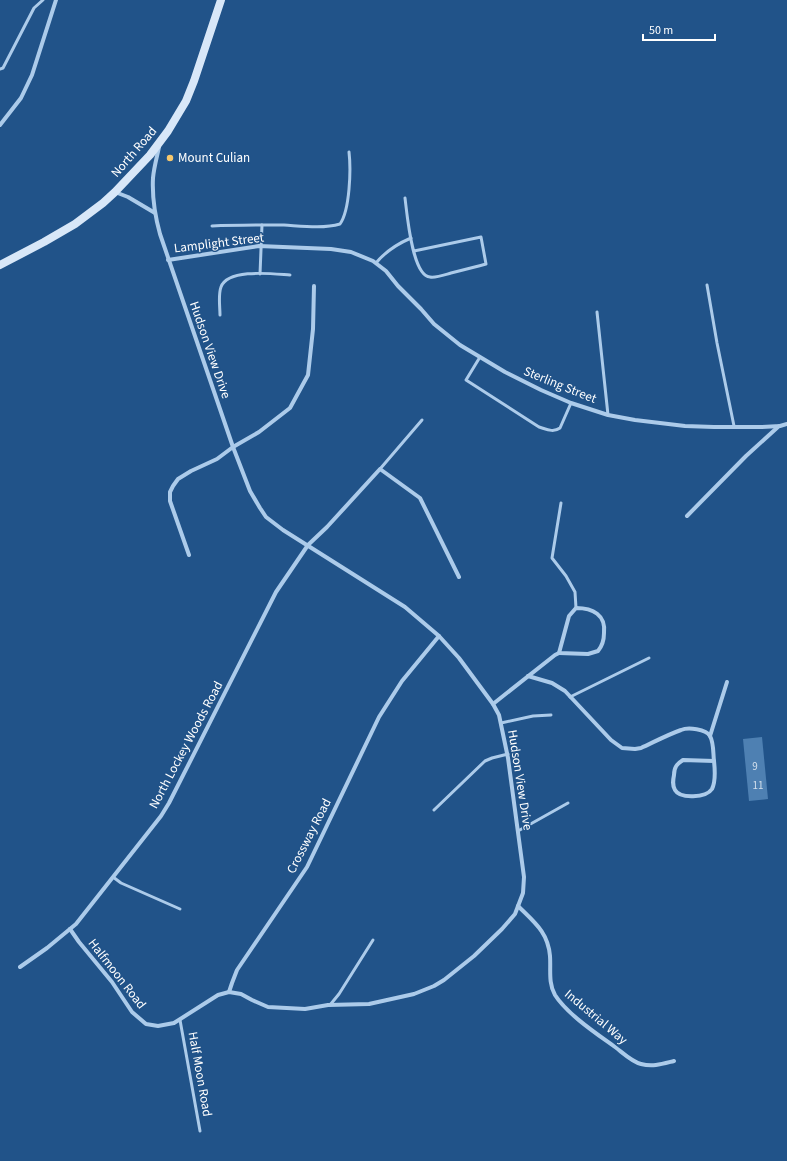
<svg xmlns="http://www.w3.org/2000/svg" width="787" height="1161" viewBox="0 0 787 1161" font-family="'Source Sans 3',sans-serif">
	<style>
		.building { fill: #4e80b2 }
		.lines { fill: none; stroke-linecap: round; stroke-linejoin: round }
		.lane { stroke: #accbea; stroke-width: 3 }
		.street { stroke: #accbea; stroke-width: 4 }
		.secondary { stroke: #d8e7f8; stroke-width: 8 }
		.poi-dot { fill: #f7c86d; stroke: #215389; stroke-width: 1.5 }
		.labels { text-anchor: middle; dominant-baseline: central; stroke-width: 3; stroke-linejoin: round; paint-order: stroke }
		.number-label { font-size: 11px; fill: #d3dfec }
		.street-label { font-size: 13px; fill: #fff; stroke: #215389 }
		.poi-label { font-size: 13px; fill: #fff; stroke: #215389; text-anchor: start }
	</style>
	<rect width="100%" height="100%" fill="#215389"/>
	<!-- building -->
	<polygon class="building" points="762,737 768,799 749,801 743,739"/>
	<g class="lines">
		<!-- lane -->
		<g class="lane">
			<polyline points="0,69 3,68 34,8 43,0"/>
			<path d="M405,198c2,15 7,78 25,79 6,1 14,-2 21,-4 12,-3 24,-6 35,-9l-5,-27 -67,14"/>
			<path d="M212,226c24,-1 47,-1 72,-1 17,1 39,4 56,-1 10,-14 11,-55 9,-72"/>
			<path d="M376,263c9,-11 21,-19 35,-25"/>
			<polyline points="260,274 262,225"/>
			<polyline points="707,285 717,343 734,426"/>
			<polyline points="597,312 608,415"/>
			<path d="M220,315c0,-8 -2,-20 1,-28 7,-19 53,-13 69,-12"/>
			<path d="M480,357l-14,23 73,47c7,2 14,6 21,1l11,-25"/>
			<polyline points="380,469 422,420"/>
			<polyline points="561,503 552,558 566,576 575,592 576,608"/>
			<polyline points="570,697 649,658"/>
			<polyline points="501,723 533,716 551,715"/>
			<polyline points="434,810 485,761 492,758 508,754"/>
			<polyline points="518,831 568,803"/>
			<polyline points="113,877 121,883 180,909"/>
			<polyline points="330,1005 339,994 373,940"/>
			<polyline points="180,1020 200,1131"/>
		</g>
		<!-- street -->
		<g class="street">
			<polyline points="0,125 21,98 32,75 56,0"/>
			<polyline points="115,192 128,197 155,213"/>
			<polyline points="168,260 259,246 331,249 351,252 373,261 386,271 398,286 421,309 434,324 460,345 505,372 541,390 571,403 608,415 635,420 685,426 714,427 762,427 780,426 787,424"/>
			<polyline points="687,516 746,456 779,426"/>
			<polyline points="189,555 170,501 170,492 173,486 178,479 191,471 217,459 233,447 259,432 290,408 308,375 313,329 314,286"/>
			<path d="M576,608c17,0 30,7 28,25 0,7 -1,12 -6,18l-10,3 -29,-1 10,-37z"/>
			<path d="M528,676l24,7 13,8 46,49 11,8 13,1 6,-1c13,-6 26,-13 40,-18 7,-3 25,-1 29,6 4,7 3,18 4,25"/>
			<polyline points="493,704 555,655 559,653"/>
			<polyline points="710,736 727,682"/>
			<path d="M683,760l31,1c1,9 2,20 -2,28 -6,9 -32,10 -37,1 -3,-5 -2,-10 -1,-15 0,-8 3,-11 9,-15z"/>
			<path d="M518,906c16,16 30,26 32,50 1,13 -2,27 5,39 12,19 42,39 60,52 8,6 17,15 26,17 12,3 21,0 33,-3"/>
			<path d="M70,929l9,13 33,40 20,30 14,12 12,2 16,-3 44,-28 11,-3 12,2 11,6 16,7 37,2 23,-4 41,-1 45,-10 20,-8 10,-6 30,-24 28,-27 13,-15 8,-21 1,-16 -16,-119 -9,-43 -6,-11 -34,-46 -20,-22 -34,-29 -122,-77 -17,-13 -6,-9 -10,-17 -17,-44 -73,-213c-5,-18 -8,-37 -7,-56 1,-11 4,-21 6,-31"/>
			<polyline points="20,967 47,948 76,924 161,816 169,803 276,592 308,545 327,527 380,469 420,498 459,577"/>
			<polyline points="229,992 232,983 237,970 307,867 379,717 402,681 439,636"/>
		</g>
		<!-- secondary -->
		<polyline class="secondary" points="0,265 44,242 75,224 103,203 115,192 150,155 168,131 186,101 194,81 221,0"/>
	</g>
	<!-- markers -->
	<circle class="poi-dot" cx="170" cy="158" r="4"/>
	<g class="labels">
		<!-- number labels -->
		<g class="number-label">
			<text x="755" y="766">9</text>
			<text x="758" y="785">11</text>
		</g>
		<!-- street labels -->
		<g class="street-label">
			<text transform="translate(134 152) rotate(-49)">North Road</text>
			<text transform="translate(219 243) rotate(-7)">Lamplight Street</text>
			<text transform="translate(210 350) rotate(71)">Hudson View Drive</text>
			<text transform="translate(560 385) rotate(22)">Sterling Street</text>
			<text transform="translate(186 745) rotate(-62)">North Lockey Woods Road</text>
			<text transform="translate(520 780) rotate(81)">Hudson View Drive</text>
			<text transform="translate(309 836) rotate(-63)">Crossway Road</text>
			<text transform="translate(117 974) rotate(52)">Halfmoon Road</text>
			<text transform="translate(596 1017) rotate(40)">Industrial Way</text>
			<text transform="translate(200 1074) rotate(80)">Half Moon Road</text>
		</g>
		<!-- poi labels -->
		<g class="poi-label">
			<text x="178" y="158">Mount Culian</text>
		</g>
	</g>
	<!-- scale -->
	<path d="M643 34v6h72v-6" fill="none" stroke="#ffffff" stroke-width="2"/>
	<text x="649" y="34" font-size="12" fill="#ffffff" stroke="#215389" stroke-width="3" paint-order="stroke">50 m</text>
</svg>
